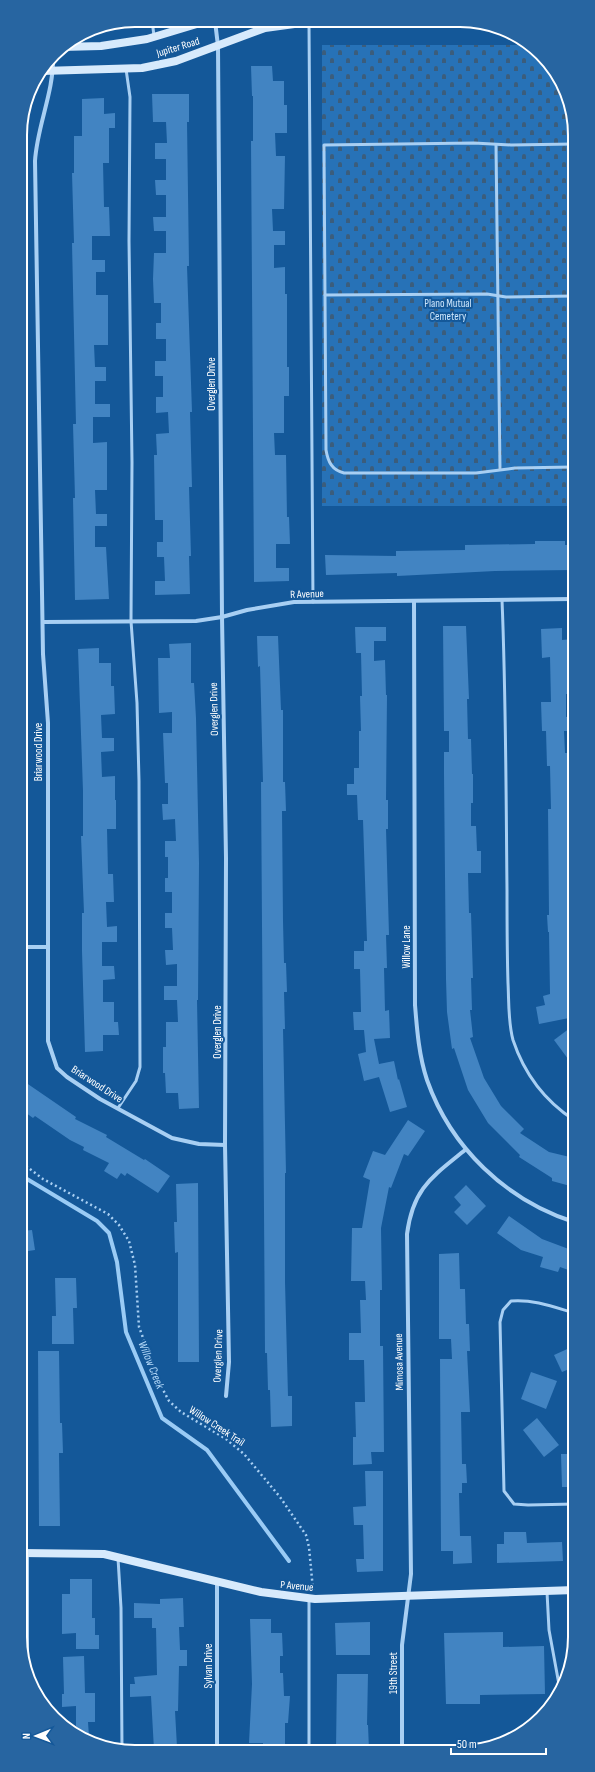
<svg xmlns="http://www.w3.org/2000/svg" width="595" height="1772" viewBox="0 0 595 1772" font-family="'Sofia Sans Condensed',sans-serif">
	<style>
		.cemetery { fill: url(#cemetery-stones) }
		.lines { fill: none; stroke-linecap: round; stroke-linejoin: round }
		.stream { stroke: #9acbf5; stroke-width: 4 }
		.building { fill: #4284c2 }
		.path { stroke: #a8cff3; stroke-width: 2.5; stroke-dasharray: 2 3; stroke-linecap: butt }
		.lane { stroke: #a8cff3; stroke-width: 3 }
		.street { stroke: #a8cff3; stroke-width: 4 }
		.secondary { stroke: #d7eafc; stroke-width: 8 }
		.labels { text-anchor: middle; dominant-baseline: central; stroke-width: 4; stroke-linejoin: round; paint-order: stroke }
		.street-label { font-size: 11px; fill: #fff; stroke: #145899 }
		.park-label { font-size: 11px; fill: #cfe7fd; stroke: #145899 }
		.water-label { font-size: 12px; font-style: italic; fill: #b4d9f9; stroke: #145899 }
		.rim { fill: none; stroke: #fff; stroke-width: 2 }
	</style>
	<defs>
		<pattern id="cemetery-stones" width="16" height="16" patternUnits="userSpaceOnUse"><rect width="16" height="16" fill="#2772b7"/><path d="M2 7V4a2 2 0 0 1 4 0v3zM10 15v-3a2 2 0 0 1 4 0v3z" fill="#3b5d7c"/></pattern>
	</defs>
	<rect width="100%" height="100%" fill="#145899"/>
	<!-- cemetery -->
	<polygon class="cemetery" points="322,45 526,45 541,54 573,113 573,506 322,506"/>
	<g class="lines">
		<!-- stream -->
		<polyline class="stream" points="22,1176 97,1221 109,1233 117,1262 126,1332 162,1418 207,1450 289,1561"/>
	</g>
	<!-- building -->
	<g class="building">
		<polygon points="251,66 272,66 273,81 284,81 284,105 287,105 287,133 275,133 276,156 285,156 284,209 272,209 273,231 285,231 285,245 274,245 274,268 285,267 285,294 287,294 287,367 289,367 289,396 284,396 284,433 274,433 275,455 286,455 287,517 289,517 290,544 276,544 276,568 289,568 289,581 254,582 251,141 253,141 253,96 252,96"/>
		<polygon points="152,94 189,94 189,122 187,122 189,266 187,266 192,412 190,412 192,487 189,487 191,556 189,556 190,594 155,595 155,581 165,581 164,557 157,557 157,542 163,542 163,520 155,520 154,455 157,455 156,434 169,433 168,412 156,413 156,397 163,397 163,376 155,376 155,361 166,361 166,339 156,339 156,323 161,323 161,303 154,303 153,279 154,253 166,253 166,231 154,231 153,217 166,217 166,195 156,195 155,180 166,180 166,159 155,159 155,143 167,143 166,122 153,122"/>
		<polygon points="104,98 104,114 115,113 115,128 109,128 109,163 103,163 104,207 109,207 110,236 92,236 92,260 105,260 105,272 96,272 96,295 108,295 108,345 94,345 95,367 106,367 106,381 95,381 95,404 110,404 110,417 93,417 93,443 107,442 107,490 95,490 96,514 107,514 107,526 95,526 95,547 106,547 109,599 75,600 73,498 75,498 73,424 76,424 72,243 74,243 72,173 74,173 74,136 82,136 82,99"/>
		<polygon points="535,541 565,541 565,545 573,545 573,570 495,571 417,575 397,576 397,573 326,575 325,555 396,556 396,551 465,550 465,545 535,544"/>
		<polygon points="443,626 466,626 469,699 467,699 468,739 471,739 472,774 473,774 473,803 471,803 471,826 476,826 477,851 481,851 481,873 468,873 469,913 471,913 473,978 471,978 472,1010 470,1010 473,1037 470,1038 484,1078 501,1106 524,1129 520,1133 549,1152 574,1158 574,1187 552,1181 552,1178 519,1157 520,1155 488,1123 468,1090 454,1048 452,1049 447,1012 446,979 444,774 444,752 449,752 449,731 444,731"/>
		<polygon points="355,627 386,627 386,641 374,641 374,661 385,660 386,695 387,695 386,800 388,800 388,829 386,829 389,935 386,935 387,968 384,968 385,1011 389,1010 390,1038 374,1039 379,1064 394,1061 398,1080 399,1079 407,1107 390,1112 379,1077 364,1081 358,1054 366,1052 364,1030 354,1030 353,1012 361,1012 360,969 354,969 354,951 364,951 364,941 367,941 363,820 358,820 357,795 347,795 347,784 354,784 354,768 359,768 359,731 361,731 360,696 362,696 361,653 356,653"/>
		<polygon points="562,628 562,640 573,639 573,694 566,694 566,717 572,716 572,731 564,731 565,753 571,753 571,773 573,773 574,944 570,944 571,990 574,990 574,1017 539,1024 536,1007 545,1005 543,996 550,994 549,932 548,932 547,915 549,915 548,809 551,809 550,766 547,766 546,731 542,731 541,702 551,702 550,657 542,658 541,629"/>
		<polygon points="257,636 278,636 281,710 283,710 283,782 285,782 286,811 282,811 283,921 284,963 286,963 287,992 284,992 285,1029 283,1029 286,1173 285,1173 285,1282 288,1396 292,1396 292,1426 271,1427 270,1390 268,1390 267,1353 265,1353 261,782 263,782 261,701 260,666 258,667"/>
		<polygon points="191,643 191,683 194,683 196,718 199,863 198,1000 197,1000 199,1108 179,1109 178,1093 166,1093 165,1073 163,1073 163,1047 166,1047 166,1022 178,1022 177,1000 164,1000 164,986 177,986 177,964 166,965 165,950 173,950 172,928 165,928 165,913 172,913 172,892 165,892 165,878 168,878 168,857 165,857 165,841 176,841 175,819 163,820 162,804 168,804 168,783 165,783 163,733 172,733 172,712 159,713 158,658 170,658 169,644"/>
		<polygon points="99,648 99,663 111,663 111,686 114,686 115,714 101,715 102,738 114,738 114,751 101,752 102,777 115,776 115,800 116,800 116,829 107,829 108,874 113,874 114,902 106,902 107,927 117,926 117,942 102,942 102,966 114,966 115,979 103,980 103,1002 114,1002 114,1022 118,1022 119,1035 103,1035 103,1051 85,1052 82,951 82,913 84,913 81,836 83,836 83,791 78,649"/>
		<polygon points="574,1025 574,1067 554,1040"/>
		<polygon points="22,1080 76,1117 75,1119 107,1135 106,1137 144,1160 145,1159 170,1176 158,1193 127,1173 125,1176 121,1173 117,1179 104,1171 109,1163 83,1150 84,1147 70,1140 35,1116 33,1118 22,1110"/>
		<polygon points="408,1120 425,1131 408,1156 404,1154 391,1188 389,1187 381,1228 382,1290 380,1290 380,1346 383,1346 384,1452 371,1452 372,1464 353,1465 353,1437 356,1437 355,1402 365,1402 364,1360 349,1360 349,1333 361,1333 360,1300 366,1300 365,1281 351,1281 352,1228 362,1228 370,1180 363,1177 373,1151 385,1155"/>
		<polygon points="198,1183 199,1362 178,1362 178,1252 175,1253 174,1222 177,1222 176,1184"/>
		<polygon points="466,1185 486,1206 467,1225 454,1212 461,1205 454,1197"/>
		<polygon points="509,1216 542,1239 574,1251 574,1272 560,1267 558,1272 540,1267 543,1257 521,1250 497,1233"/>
		<polygon points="32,1230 35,1250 22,1252 22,1231"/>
		<polygon points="459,1253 460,1289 465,1289 466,1324 469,1324 470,1351 467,1351 470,1412 461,1412 462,1464 466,1464 467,1483 462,1483 462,1493 459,1493 460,1536 471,1536 472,1563 453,1564 453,1551 441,1551 440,1359 452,1359 451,1339 439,1339 439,1254"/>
		<polygon points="55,1278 76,1278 77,1308 73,1308 74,1344 52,1344 52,1316 56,1316"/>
		<polygon points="574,1346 574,1367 562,1372 554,1355"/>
		<polygon points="38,1351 59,1351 60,1423 62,1423 63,1453 59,1453 60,1526 39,1526"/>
		<polygon points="531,1372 557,1381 546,1409 521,1399"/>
		<polygon points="537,1418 559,1445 544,1457 523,1430"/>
		<polygon points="561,1454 575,1454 575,1487 562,1487"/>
		<polygon points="365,1471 383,1471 383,1571 357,1572 356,1559 364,1559 363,1525 354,1525 353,1507 366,1506"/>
		<polygon points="504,1532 526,1532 527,1543 562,1542 563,1561 497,1563 497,1544 504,1544"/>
		<polygon points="70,1579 92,1579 92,1618 95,1618 95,1635 99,1635 99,1649 76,1649 76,1633 62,1634 62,1594 70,1594"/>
		<polygon points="183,1598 184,1627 179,1627 180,1650 187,1650 187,1666 179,1666 178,1711 175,1711 177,1747 168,1747 168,1750 154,1750 151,1696 130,1697 130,1684 135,1684 134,1677 157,1675 156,1628 152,1628 152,1618 134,1618 134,1603 160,1604 160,1599"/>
		<polygon points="250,1619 271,1619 271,1633 282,1633 283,1656 280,1656 280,1673 283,1673 284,1696 290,1696 288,1723 285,1723 285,1750 263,1750 263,1743 249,1743 252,1684"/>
		<polygon points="370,1622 370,1655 336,1655 335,1623"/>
		<polygon points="503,1632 503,1647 544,1646 545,1694 480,1695 480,1704 446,1704 444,1633"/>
		<polygon points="84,1656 85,1693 95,1693 95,1722 88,1722 89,1737 76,1730 76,1706 62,1707 62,1694 64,1694 63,1657"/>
		<polygon points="337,1674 368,1674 367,1725 368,1725 369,1750 336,1750"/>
	</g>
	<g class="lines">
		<!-- path -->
		<polyline class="path" points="22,1163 43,1179 108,1214 119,1225 129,1241 135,1265 139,1327 161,1386 169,1401 181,1412 226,1439 244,1454 280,1497 306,1535 309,1547 313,1590"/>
		<!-- lane -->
		<g class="lane">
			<polyline points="152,20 154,36"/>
			<polyline points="309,24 313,602"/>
			<path d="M573,144l-62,1 -37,-2 -150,2 2,305c2,12 6,20 18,23h132l39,-5 58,-1"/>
			<polyline points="496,145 500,469"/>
			<polyline points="325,295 487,294 506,297 573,296"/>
			<path d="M502,600c4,96 4,193 5,290 0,31 0,62 1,93 1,19 0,39 5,57 11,33 32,61 61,80"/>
			<polyline points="118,1108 136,1081 140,1067 139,781 137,703 131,621 132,462 129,241 130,97 126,69"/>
			<path d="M574,1313c-20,-6 -41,-14 -63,-12l-8,9 -3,12 4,169 10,13 14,1 47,-1"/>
			<polyline points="118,1558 121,1608 122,1750"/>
			<polyline points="547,1592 549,1630 560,1690"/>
			<polyline points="309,1600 309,1750"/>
		</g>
		<!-- street -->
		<g class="street">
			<polyline points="215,21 218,46 222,617 226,858 225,1145 229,1362 226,1396"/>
			<path d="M53,57c1,35 -16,69 -18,104l8,493 5,69v318l9,27 10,9 33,22 72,39 27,6 26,1"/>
			<path d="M414,601l1,404c2,25 4,51 12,75 24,68 79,120 147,142"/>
			<polyline points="44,622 196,621 222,617 247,610 294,602 573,599"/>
			<polyline points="21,947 47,947"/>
			<polyline points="27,1553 27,1668"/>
			<polyline points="217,1582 217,1750"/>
			<path d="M402,1750v-105l9,-71 -4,-340c6,-46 25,-57 58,-84"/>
		</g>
		<!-- secondary -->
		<g class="secondary">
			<polyline points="455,22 483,23"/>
			<polyline points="62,47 101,46 147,39 210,20"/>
			<polyline points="42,71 142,68 176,61 265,28 309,22 340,21"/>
			<polyline points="22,1553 104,1554 261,1592 315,1599 575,1590"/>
		</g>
	</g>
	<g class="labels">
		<!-- street labels -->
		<g class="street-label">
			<text transform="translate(178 47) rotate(-17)">Jupiter Road</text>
			<text transform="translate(211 384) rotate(-90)">Overglen Drive</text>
			<text transform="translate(307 594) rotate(-2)">R Avenue</text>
			<text transform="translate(214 709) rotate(-91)">Overglen Drive</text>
			<text transform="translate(38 752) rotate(-90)">Briarwood Drive</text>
			<text transform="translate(406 947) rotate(-90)">Willow Lane</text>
			<text transform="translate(217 1032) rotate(-90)">Overglen Drive</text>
			<text transform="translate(97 1084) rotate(33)">Briarwood Drive</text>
			<text transform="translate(218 1356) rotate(-88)">Overglen Drive</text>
			<text transform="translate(399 1362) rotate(-91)">Mimosa Avenue</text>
			<text transform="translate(217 1426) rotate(33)">Willow Creek Trail</text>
			<text transform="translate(297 1586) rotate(5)">P Avenue</text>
			<text transform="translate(208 1666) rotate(-90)">Sylvan Drive</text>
			<text transform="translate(393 1673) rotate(-90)">19th Street</text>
		</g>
		<!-- park labels -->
		<g class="park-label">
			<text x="448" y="303">Plano Mutual<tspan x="448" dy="13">Cemetery</tspan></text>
		</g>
		<!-- water labels -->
		<g class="water-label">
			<text transform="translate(151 1365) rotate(68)">Willow Creek</text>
		</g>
	</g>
	<!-- crop -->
	<path d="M0 0H595V1772H0ZM135 27H460A108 108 0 0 1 568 135V1637A108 108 0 0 1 460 1745H135A108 108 0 0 1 27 1637V135A108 108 0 0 1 135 27Z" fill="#2765a1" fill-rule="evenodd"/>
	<path class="rim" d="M135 27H460A108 108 0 0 1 568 135V1637A108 108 0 0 1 460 1745H135A108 108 0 0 1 27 1637V135A108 108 0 0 1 135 27Z"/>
	<!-- north arrow -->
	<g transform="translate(36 1736) rotate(269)" stroke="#145899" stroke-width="3" paint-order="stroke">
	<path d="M0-3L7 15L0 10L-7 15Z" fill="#ffffff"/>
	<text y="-6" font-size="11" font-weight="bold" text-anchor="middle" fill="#ffffff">N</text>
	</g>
	<!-- scale -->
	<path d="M451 1748v6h95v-6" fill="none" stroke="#ffffff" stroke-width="2"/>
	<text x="457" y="1748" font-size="12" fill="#ffffff" stroke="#145899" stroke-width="3" paint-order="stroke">50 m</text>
</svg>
